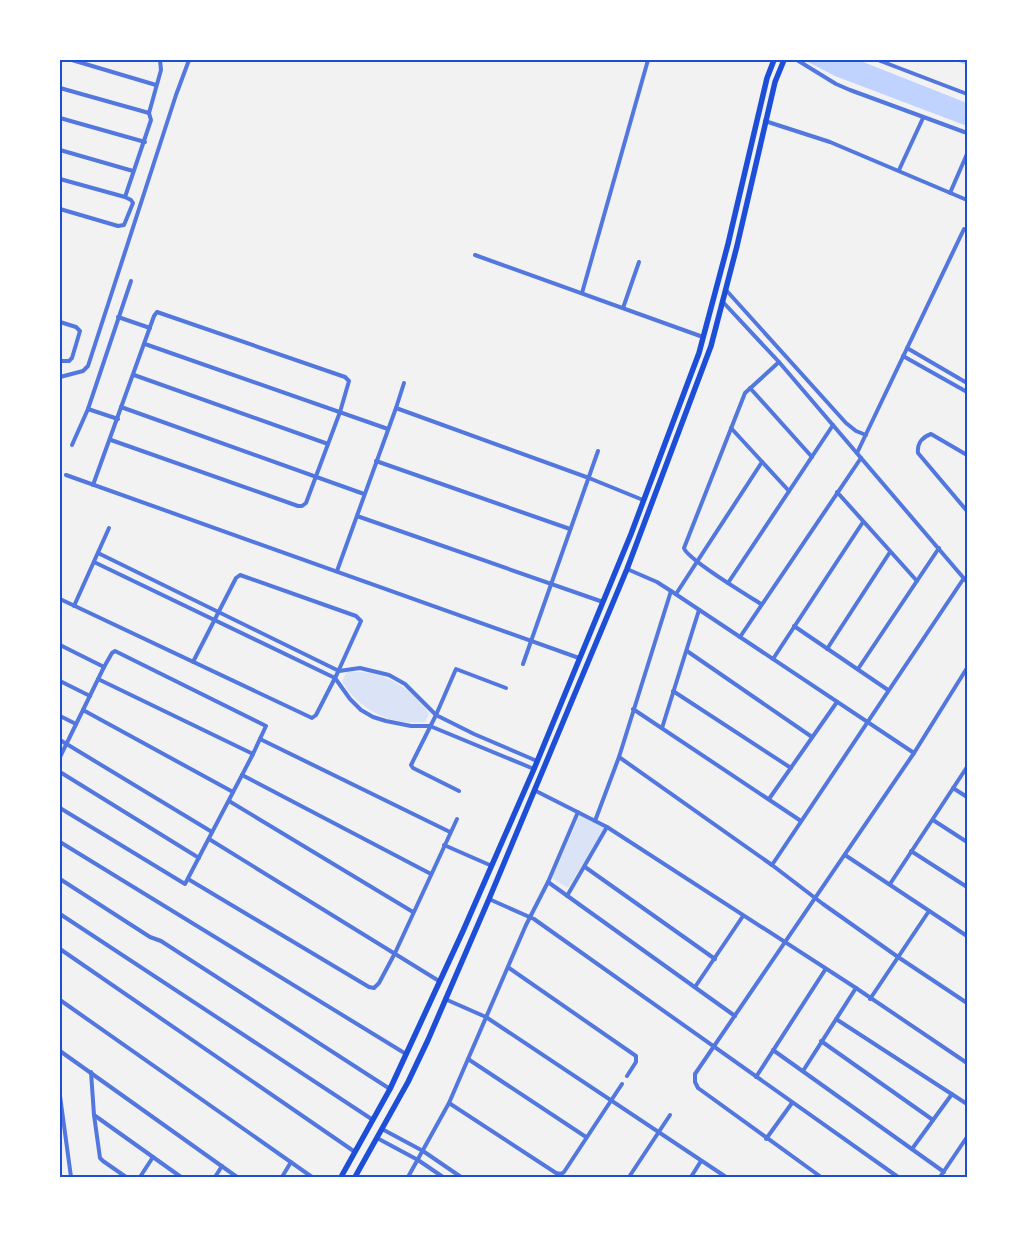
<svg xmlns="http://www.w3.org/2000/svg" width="1027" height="1237" viewBox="0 0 1027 1237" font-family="Figtree,sans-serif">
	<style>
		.green { fill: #dbe4f7 }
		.water { fill: #bfd3fe }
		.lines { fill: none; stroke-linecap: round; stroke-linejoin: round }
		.stream { stroke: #bfd3fe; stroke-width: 2 }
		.minor { stroke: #5277de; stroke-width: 4 }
		.secondary { stroke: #1d4ed8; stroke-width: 5.5 }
		.neatline { fill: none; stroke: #1d4ed8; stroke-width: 2 }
	</style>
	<rect width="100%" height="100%" fill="#f2f2f2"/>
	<!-- green -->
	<g class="green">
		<path d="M347,672c34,-3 63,14 82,42l-4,8c-33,4 -67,-12 -83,-41z"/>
		<polygon points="580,815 605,828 568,888 552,878"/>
	</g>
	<!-- water -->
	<polygon class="water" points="804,60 858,60 967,103 967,126 835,76"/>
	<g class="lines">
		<!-- stream -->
		<polyline class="stream" points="956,60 967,64"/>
		<!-- minor -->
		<g class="minor">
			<polyline points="72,60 156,85"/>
			<polyline points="797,60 836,84 850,90 967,133"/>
			<polyline points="878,60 967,94"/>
			<polyline points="60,88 149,113"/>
			<polyline points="149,113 161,70 160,60"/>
			<polyline points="60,118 145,142"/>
			<polyline points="765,121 830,142 967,200"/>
			<polyline points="60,150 133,171"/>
			<polyline points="899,170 923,118"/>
			<polyline points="60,179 125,197"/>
			<polyline points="950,193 967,154"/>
			<polyline points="60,209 118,226 124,225 133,203 131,200 125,197 151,120 149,113"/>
			<polyline points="475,255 703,337"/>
			<polyline points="726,290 846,423 856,431 866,435"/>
			<polyline points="582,293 648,60"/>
			<polyline points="722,301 779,362 967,582"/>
			<polyline points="623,308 639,262"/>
			<polyline points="118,317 150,328"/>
			<polyline points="60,322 76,327 80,331 72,358 69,361 60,361"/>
			<polyline points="145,344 388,429"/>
			<polyline points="907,348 967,383"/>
			<polyline points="903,356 967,392"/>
			<polyline points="134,375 328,444"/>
			<polyline points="60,377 83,371 88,366 176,95 189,60"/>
			<polyline points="750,388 812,457"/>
			<polyline points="121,407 364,494"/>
			<polyline points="396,408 404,383"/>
			<polyline points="88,409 118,419"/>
			<polyline points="731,428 789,491"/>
			<polyline points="72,445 88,409 131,281"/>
			<polyline points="857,453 964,229"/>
			<path d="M967,455l-36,-21c-9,3 -14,10 -13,19l49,58"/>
			<polyline points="376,461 570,529"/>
			<polyline points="66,475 579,658"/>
			<polyline points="93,485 154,316 157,312 345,377 349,381 340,412 306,503 302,506 298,506 111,440"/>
			<polyline points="837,492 917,581"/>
			<polyline points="357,516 603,602"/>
			<polyline points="98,553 339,671 360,668 389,675 405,684 436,715 474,734 537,761"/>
			<polyline points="94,562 335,678 350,699 361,710 373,717 386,721 411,726 430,726 534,769"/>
			<polyline points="627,569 657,582 671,591 914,753"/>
			<polyline points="337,571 396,408 589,478 643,500"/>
			<polyline points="728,583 833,425"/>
			<polyline points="676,594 762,462"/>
			<polyline points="60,599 312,718 316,715 337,674 361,621 356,616 240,575 236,578 193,662"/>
			<path d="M761,604c-14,-9 -74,-45 -77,-56l61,-155 34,-31"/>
			<polyline points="74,606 109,528"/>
			<polyline points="794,626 888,690"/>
			<polyline points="740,637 861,458"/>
			<polyline points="60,645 104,667"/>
			<polyline points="827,649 890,552"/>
			<polyline points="687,651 812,737"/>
			<polyline points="773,659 863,522"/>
			<polyline points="523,664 598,451"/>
			<polyline points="858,669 939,548"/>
			<polyline points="98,679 253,754"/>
			<polyline points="60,681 90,696"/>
			<polyline points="673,691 791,768"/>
			<polyline points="633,709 801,821"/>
			<polyline points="83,710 233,792"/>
			<polyline points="60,716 76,724"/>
			<polyline points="662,728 699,610"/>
			<polyline points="260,739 450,832"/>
			<polyline points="60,740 212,832"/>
			<polyline points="60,757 104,667 112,653 115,651 266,726 253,754 185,884 60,808"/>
			<polyline points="619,757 772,865 823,904 898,957 967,1003"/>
			<polyline points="60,772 199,858"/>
			<polyline points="242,775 431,874"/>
			<polyline points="953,788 967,797"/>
			<polyline points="534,790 607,827 856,988 967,1063"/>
			<polyline points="459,791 413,768 411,765 436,715 456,669 506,688"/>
			<polyline points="769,799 837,702"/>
			<polyline points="229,801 413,912"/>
			<polyline points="933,820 967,842"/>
			<polyline points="595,821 619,757 671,591"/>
			<polyline points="209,839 439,981"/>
			<polyline points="60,842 406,1054"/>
			<polyline points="444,845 492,866"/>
			<polyline points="911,851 967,887"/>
			<polyline points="845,855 967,936"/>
			<polyline points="772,865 964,578"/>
			<polyline points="585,867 715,959"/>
			<polyline points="60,879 150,937 161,941 390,1089"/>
			<polyline points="188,879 369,987 374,988 379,983 395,953 457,819"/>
			<polyline points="548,882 735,1016"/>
			<polyline points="890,884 967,767"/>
			<polyline points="567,896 607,827"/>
			<polyline points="489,899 534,919 898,1177"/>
			<polyline points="60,914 373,1120"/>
			<polyline points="60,949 355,1152"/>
			<polyline points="509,968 636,1056 636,1062 627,1076"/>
			<polyline points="695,987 743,916"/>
			<polyline points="445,999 486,1017 726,1177"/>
			<polyline points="870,999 929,911"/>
			<polyline points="60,1000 312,1177"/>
			<polyline points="836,1019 967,1104"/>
			<polyline points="821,1041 933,1120"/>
			<polyline points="773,1050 944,1172"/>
			<polyline points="60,1051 237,1177"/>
			<polyline points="468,1059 586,1137"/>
			<polyline points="803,1071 856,988"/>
			<polyline points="91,1072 94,1115 100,1158 103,1161 126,1177"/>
			<polyline points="756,1077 825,970"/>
			<polyline points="60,1096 71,1177"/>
			<polyline points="449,1103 556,1173 561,1174 564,1172 622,1084"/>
			<polyline points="94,1115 181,1177"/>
			<polyline points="382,1129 423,1151 461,1177"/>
			<polyline points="377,1138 418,1160 443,1177"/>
			<polyline points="766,1139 792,1103"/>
			<polyline points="912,1149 952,1094"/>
			<polyline points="140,1177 153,1157"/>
			<polyline points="215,1177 222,1166"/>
			<polyline points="282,1177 291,1162"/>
			<polyline points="408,1177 449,1103 526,925 548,882 578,812"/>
			<polyline points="629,1177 670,1115"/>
			<polyline points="691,1177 701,1161"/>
			<polyline points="821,1177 698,1088 695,1082 695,1074 914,753 967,668"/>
			<polyline points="940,1177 967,1137"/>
		</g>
		<!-- secondary -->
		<g class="secondary">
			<polyline points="341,1177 390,1089 463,931 534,769 631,534 699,353 728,244 767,78 774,60"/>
			<polyline points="355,1177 408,1082 428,1040 489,899 627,569 711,346 737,246 775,82 784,60"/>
		</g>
	</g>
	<!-- border -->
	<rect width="1027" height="1237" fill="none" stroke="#ffffff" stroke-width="122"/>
	<rect x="61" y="61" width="905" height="1115" class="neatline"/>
</svg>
